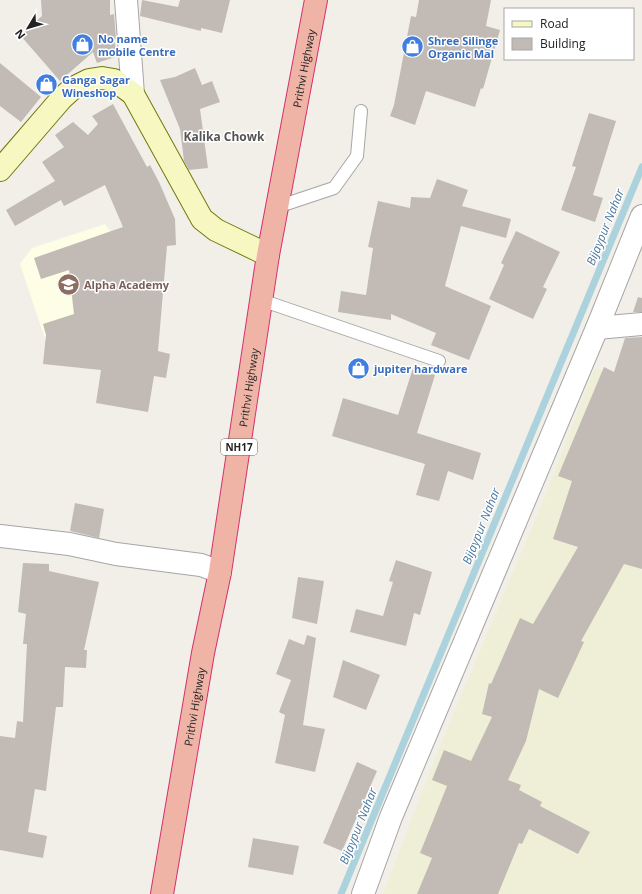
<svg xmlns="http://www.w3.org/2000/svg" width="642" height="894" viewBox="0 0 642 894" font-family="'Open Sans',sans-serif">
	<style>
		.education { fill: #fefde6 }
		.farmland { fill: #eeefd6 }
		.lines { fill: none; stroke-linecap: round; stroke-linejoin: round }
		.stream { stroke: #acd3dd; stroke-width: 7 }
		.building { fill: #c2bbb5 }
		.service-casing { stroke: #a6a6a6; stroke-width: 14 }
		.minor-casing { stroke: #a6a6a6; stroke-width: 24 }
		.secondary-casing { stroke: #707909; stroke-width: 24 }
		.trunk-casing { stroke: #d6306e; stroke-width: 24 }
		.service { stroke: #fff; stroke-width: 12 }
		.minor { stroke: #fff; stroke-width: 22 }
		.secondary { stroke: #f7f8c1; stroke-width: 22 }
		.trunk { stroke: #efb4a6; stroke-width: 22 }
		.labels { text-anchor: middle; dominant-baseline: central; stroke-width: 3; stroke-linejoin: round; paint-order: stroke }
		.shield { fill: #fff; stroke: #646464; stroke-width: 1 }
		.shield-label { font-size: 10px; font-weight: bold; fill: #222 }
		.shop-label { font-size: 11px; font-weight: bold; fill: #366cbe; stroke: #fff; text-anchor: start }
		.street-label { font-size: 11px; fill: #222; stroke: #fff }
		.education-label { font-size: 11px; font-weight: bold; fill: #785e54; stroke: #fff; text-anchor: start }
		.neighbourhood-label { font-size: 12px; font-weight: bold; fill: #555; stroke: #fff }
		.water-label { font-size: 12px; font-style: italic; fill: #4a789f; stroke: #fff }
	</style>
	<rect width="100%" height="100%" fill="#f2efe9"/>
	<!-- education -->
	<polygon class="education" points="105,224 111,232 110,273 47,345 20,264 32,248"/>
	<!-- farmland -->
	<polygon class="farmland" points="595,368 642,388 642,894 383,894 439,748 542,504"/>
	<g class="lines">
		<!-- stream -->
		<polyline class="stream" points="341,894 642,167"/>
	</g>
	<!-- building -->
	<g class="building">
		<polygon points="41,0 110,0 110,15 114,14 116,39 114,40 118,56 97,63 93,52 60,81 20,35 42,16"/>
		<polygon points="142,0 178,7 180,0 230,0 222,33 201,28 201,31 140,16"/>
		<polygon points="419,0 491,0 486,26 500,30 483,89 481,88 475,107 426,91 415,125 390,116 394,105 411,16 416,17"/>
		<polygon points="0,63 41,97 21,122 0,106"/>
		<polygon points="195,68 202,85 212,81 220,102 200,109 208,168 189,170 184,161 180,129 160,80 175,77"/>
		<polygon points="113,104 147,167 150,165 159,182 175,219 176,245 167,246 158,351 170,354 166,378 154,376 148,412 96,403 101,370 43,364 46,335 43,324 74,314 69,270 41,279 34,258 123,227 105,185 64,206 61,200 15,226 6,210 55,181 42,162 64,147 55,135 73,122 88,135 98,124 92,116"/>
		<polygon points="589,113 616,121 593,195 603,198 595,222 561,210 576,167 572,166"/>
		<polygon points="437,179 468,190 462,206 511,219 506,238 461,226 445,286 491,306 469,360 431,345 436,333 391,314 391,320 338,312 341,291 366,295 373,248 368,247 378,201 410,208 411,197 430,198"/>
		<polygon points="516,231 560,252 543,287 547,289 533,319 489,299 504,265 501,263"/>
		<polygon points="638,297 642,298 642,312 633,312"/>
		<polygon points="642,337 642,569 624,564 581,641 584,642 558,698 539,689 526,741 508,780 521,785 519,790 542,802 540,806 590,832 578,854 529,829 522,844 519,843 498,894 417,894 432,858 420,853 447,786 432,780 444,750 471,761 492,717 482,714 489,683 491,684 520,618 533,624 578,547 553,539 572,481 558,476 604,367 614,372 625,338"/>
		<polygon points="413,368 435,375 417,433 481,453 473,480 448,471 439,501 416,495 425,464 332,436 343,398 398,415"/>
		<polygon points="75,503 104,509 99,538 70,531"/>
		<polygon points="396,560 432,572 420,615 414,613 406,646 350,632 356,609 383,616 393,582 389,581"/>
		<polygon points="23,563 49,564 49,571 99,582 84,650 87,650 86,668 65,667 63,707 56,707 46,791 35,789 28,832 47,836 43,858 0,850 0,736 15,738 17,721 23,722 27,644 23,644 26,614 18,612"/>
		<polygon points="298,577 324,581 317,624 292,618"/>
		<polygon points="307,635 316,638 303,725 325,729 315,772 275,763 285,715 279,712 291,680 276,674 289,639 304,645"/>
		<polygon points="343,660 380,675 366,710 333,697"/>
		<polygon points="357,762 377,771 342,851 323,843"/>
		<polygon points="253,838 299,846 293,875 248,867"/>
	</g>
	<g class="lines">
		<defs>
			<g id="service">
				<polyline points="277,207 334,188 357,156 361,111"/>
				<polyline points="261,300 439,361"/>
			</g>
			<g id="minor">
				<polyline points="126,0 133,94"/>
				<polyline points="597,328 642,324"/>
				<polyline points="0,536 69,544 116,554 201,565 220,572"/>
				<polyline points="363,894 391,817 597,328 642,216"/>
			</g>
			<polyline id="secondary" points="0,170 62,98 73,88 89,80 102,78 114,80 133,94 202,219 216,230 268,255"/>
			<g id="trunk">
				<path id="s1" d="M162,894l41,-241 17,-81 48,-317 48,-255"/>
			</g>
		</defs>
		<!-- service casing -->
		<use href="#service" class="service-casing"/>
		<!-- minor casing -->
		<use href="#minor" class="minor-casing"/>
		<!-- secondary casing -->
		<use href="#secondary" class="secondary-casing"/>
		<!-- trunk casing -->
		<use href="#trunk" class="trunk-casing"/>
		<!-- service -->
		<use href="#service" class="service"/>
		<!-- minor -->
		<use href="#minor" class="minor"/>
		<!-- secondary -->
		<use href="#secondary" class="secondary"/>
		<!-- trunk -->
		<use href="#trunk" class="trunk"/>
	</g>
	<!-- icons -->
	<defs>
		<symbol id="shop-disc" viewBox="-11 -11 22 22"><circle r="9.5" fill="#3f7fe0" stroke="#fff"/><path d="M-5-2.5h2.3a2.7 3.5 0 0 1 5.4 0H5L5.5 6h-11ZM-1.5-2.5h3a1.5 2.3 0 0 0-3 0Z" fill="#fff"/></symbol>
		<symbol id="school-disc" viewBox="-11 -11 22 22"><circle r="9.5" fill="#8d6e63" stroke="#fff"/><path d="M0-5L7-2L0 1L-7-2ZM-4 1L0 2.5L4 1V4Q0 6-4 4Z" fill="#fff"/></symbol>
	</defs>
	<g fill-rule="evenodd">
		<use href="#shop-disc" x="70" y="32" width="25" height="25"/>
		<use href="#shop-disc" x="400" y="34" width="25" height="25"/>
		<use href="#shop-disc" x="34" y="72" width="25" height="25"/>
		<use href="#school-disc" x="56" y="272" width="25" height="25"/>
		<use href="#shop-disc" x="346" y="356" width="25" height="25"/>
	</g>
	<g class="labels">
		<!-- shield labels -->
		<rect class="shield" x="221" y="439" width="36" height="16" rx="3"/>
		<g class="shield-label">
			<text x="239" y="447">NH17</text>
		</g>
		<!-- shop labels -->
		<g class="shop-label">
			<text x="98" y="38">No name<tspan x="98" dy="13">mobile Centre</tspan></text>
			<text x="428" y="40">Shree Silinge<tspan x="428" dy="13">Organic Mal</tspan></text>
			<text x="62" y="79">Ganga Sagar<tspan x="62" dy="13">Wineshop</tspan></text>
			<text x="374" y="368">jupiter hardware</text>
		</g>
		<!-- street labels -->
		<g class="street-label">
			<text stroke="none"><textPath href="#s1" startOffset="838">Prithvi Highway</textPath></text>
			<text stroke="none"><textPath href="#s1" startOffset="514">Prithvi Highway</textPath></text>
			<text stroke="none"><textPath href="#s1" startOffset="190">Prithvi Highway</textPath></text>
		</g>
		<!-- education labels -->
		<g class="education-label">
			<text x="84" y="284">Alpha Academy</text>
		</g>
		<!-- neighbourhood labels -->
		<g class="neighbourhood-label">
			<text x="224" y="136">Kalika Chowk</text>
		</g>
		<!-- water labels -->
		<g class="water-label">
			<text transform="translate(605 227) rotate(-68)">Bijaypur Nahar</text>
			<text transform="translate(481 526) rotate(-68)">Bijaypur Nahar</text>
			<text transform="translate(358 826) rotate(-68)">Bijaypur Nahar</text>
		</g>
	</g>
	<!-- legend -->
	<rect x="504" y="8" width="130" height="52" fill="#ffffff" stroke="#a7a7a7"/>
	<rect x="512" y="21" width="20" height="6" fill="#f7f8c1" stroke="#a7a7a7"/>
	<text x="540" y="28" font-size="12" fill="#222222">Road</text>
	<rect x="512" y="38" width="20" height="12" fill="#c2bbb5" stroke="#a7a7a7"/>
	<text x="540" y="48" font-size="12" fill="#222222">Building</text>
	<!-- north arrow -->
	<g transform="translate(28 28) rotate(232)" stroke="#ffffff" stroke-width="3" paint-order="stroke">
	<path d="M0-3L7 15L0 10L-7 15Z" fill="#222222"/>
	<text y="-6" font-size="11" font-weight="bold" text-anchor="middle" fill="#222222">N</text>
	</g>
</svg>
